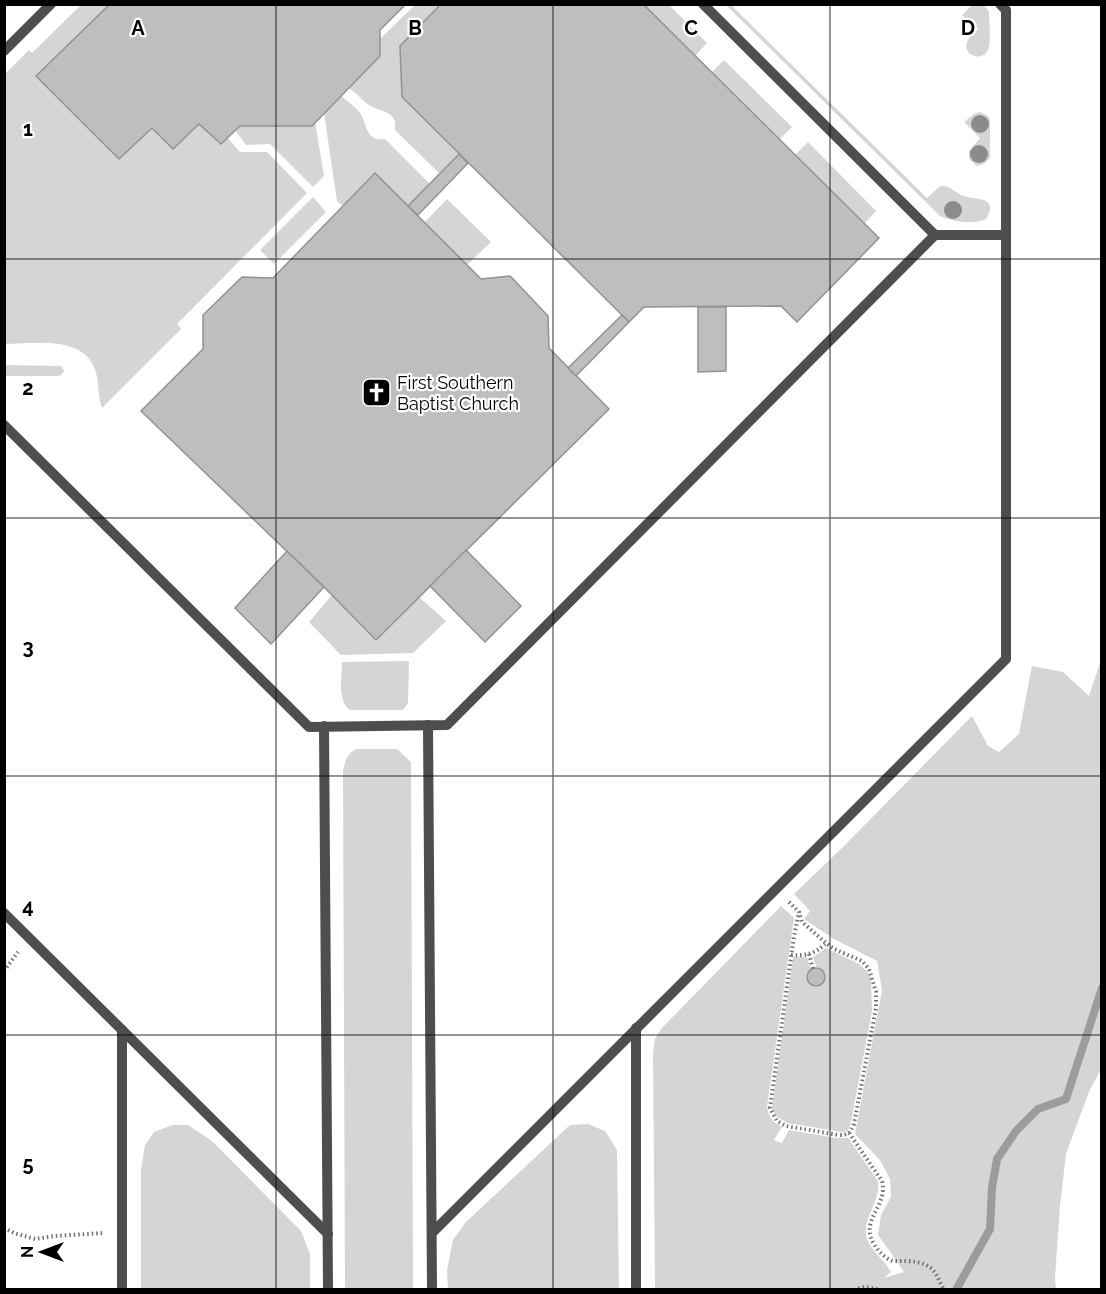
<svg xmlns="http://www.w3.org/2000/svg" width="1106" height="1294" viewBox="0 0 1106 1294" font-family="Raleway,sans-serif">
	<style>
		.green { fill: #d5d5d5 }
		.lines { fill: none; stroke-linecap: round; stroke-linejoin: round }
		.stream { stroke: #9c9c9c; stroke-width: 8 }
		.building { fill: #bebebe; stroke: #929292; stroke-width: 1.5 }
		.path { stroke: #707070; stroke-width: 4; stroke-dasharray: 1.5 3; stroke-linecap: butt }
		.lane { stroke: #4e4e4e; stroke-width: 10 }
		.tree { fill: #8b8b8b }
		.grid { fill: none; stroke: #000; stroke-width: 1.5; stroke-opacity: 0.55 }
		.labels { text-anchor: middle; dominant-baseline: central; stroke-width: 4.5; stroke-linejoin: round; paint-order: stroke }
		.poi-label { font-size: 18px; fill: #000; stroke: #fff; text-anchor: start }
		.grid-label { font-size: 20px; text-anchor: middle; font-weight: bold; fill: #000; stroke: #fff; stroke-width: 4.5; stroke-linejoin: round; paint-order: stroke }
	</style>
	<rect width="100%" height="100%" fill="#fff"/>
	<!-- green -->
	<g class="green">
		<path d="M973,4c8,0 12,1 16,8 0,10 2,26 0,35 -4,17 -29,9 -21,-7 2,-4 7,-7 10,-11l-16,-14z"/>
		<path d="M81,5h29l42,123 21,21 26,-25 22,20 6,-7 13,15h27l40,41 -130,131 4,5 -79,79c-5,-13 -2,-28 -8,-41 -14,-32 -61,-23 -89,-23v-270l24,-24 3,3z"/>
		<path d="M415,5h26l-41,41 2,51 57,57 -19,20 -45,-44c3,-20 -14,-17 -26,-25 -7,-5 -13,-12 -20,-17l31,-32v-17z"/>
		<polygon points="643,5 669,5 707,43 695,56"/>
		<path d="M726,5h5l196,193c4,-3 9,-10 15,-12 7,-1 14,7 21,10 12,4 37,0 23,23 -13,6 -33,3 -46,-3z"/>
		<polygon points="724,60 792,127 779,140 711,73"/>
		<path d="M341,96c6,5 15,11 19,17 8,12 5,29 25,26l45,45 -22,22 -33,-32 -32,32 -6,-5 -13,-88z"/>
		<polygon points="980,112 988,116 990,120 990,158 984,164 977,166 969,159 969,151 980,138 964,122 974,114"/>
		<polygon points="315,122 324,176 313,187 270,144 246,145 235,130 240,126"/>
		<polygon points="808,142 876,211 864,224 795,155"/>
		<polygon points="313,197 326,212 274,264 260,250"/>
		<polygon points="447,199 491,242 467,265 425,222"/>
		<polygon points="5,365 61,366 64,371 61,375 57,376 5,376"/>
		<polygon points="332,595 419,597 446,621 413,653 341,655 309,622"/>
		<path d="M1101,660v410l-11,19 -24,65 -6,52 -5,72 1,11h-401l-2,-236 2,-14 6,-10 120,-123 13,12 -27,189c2,11 6,15 15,20l-8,13 8,3 7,-13 47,8h12l30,43c3,23 -19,39 -10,60 4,10 17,20 23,31l-7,6 20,-6 -8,-12 -18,-25 3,-20 10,-18 -1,-18 -10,-19 -25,-26 27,-144 -5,-29 -43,-22 -30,-20 6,-8 -16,-17 51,-49 127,-129 16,30 11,6 20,-18 13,-68 31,6 26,24z"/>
		<path d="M409,661l-1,42 -5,7h-53c-13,-10 -8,-33 -8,-48z"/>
		<path d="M356,749h41l14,13 2,527h-68l-2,-518c2,-10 4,-17 13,-22z"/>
		<polygon points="826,948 859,964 866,970 871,978 872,1011 850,1127 847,1131 842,1132 787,1123 776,1116 772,1108 793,957 807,957 811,970 807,977 809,984 815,987 821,984 826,978 823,971 817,969 813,957"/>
		<polygon points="588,1124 605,1131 617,1150 619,1289 448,1289 447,1270 453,1240 466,1222 570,1125"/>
		<polygon points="173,1125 188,1125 212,1141 301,1231 310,1254 310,1289 141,1289 141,1170 145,1145 154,1132"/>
	</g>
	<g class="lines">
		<!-- stream -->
		<polyline class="stream" points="956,1290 990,1229 992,1188 997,1159 1016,1131 1038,1109 1066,1099 1102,988"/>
	</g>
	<!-- building -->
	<g class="building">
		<polygon points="110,4 406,4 380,30 380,56 312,126 240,126 221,144 199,124 173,149 152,128 119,159 36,76"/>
		<polygon points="441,4 643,4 879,238 797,322 781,306 644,307 629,322 402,97 400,46"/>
		<polygon points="459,154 468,163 418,215 408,206"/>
		<polygon points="375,173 481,279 510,276 515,281 548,316 549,348 609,409 376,640 324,587 141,411 203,349 203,315 242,277 273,278"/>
		<polygon points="698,307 726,307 726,371 698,372"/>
		<polygon points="622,315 629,322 576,376 568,368"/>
		<polygon points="466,550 521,606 485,642 430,586"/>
		<polygon points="287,551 324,587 271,644 235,608"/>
		<circle cx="816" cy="977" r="9"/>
	</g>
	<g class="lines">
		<!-- path -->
		<g class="path">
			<path d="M789,902l10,10 3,10 24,21 8,6 28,12 7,8 7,23v16l-22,116c-4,9 -6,11 -15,11l-53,-9 -9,-5 -7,-13 24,-172 5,-24"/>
			<polyline points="809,954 813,969"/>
			<path d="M791,955c14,1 24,-1 34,-11"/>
			<polyline points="4,971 18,952"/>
			<path d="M849,1133l33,48c6,23 -18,36 -11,57 3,8 12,20 22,23 3,0 6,0 9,0 10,0 22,1 30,8 5,5 8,14 12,21"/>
			<polyline points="4,1228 14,1233 35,1239 55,1236 103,1233"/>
			<path d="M854,1290c9,-5 18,-2 27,0"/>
		</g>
		<!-- lane -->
		<g class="lane">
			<polyline points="703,4 935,235 1006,235"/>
			<polyline points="4,51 51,4"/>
			<polyline points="4,425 309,727 447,725 935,235"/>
			<polyline points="428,725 432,1290"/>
			<polyline points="324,726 328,1290"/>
			<polyline points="4,913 328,1234"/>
			<polyline points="636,1028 636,1290"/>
			<polyline points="122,1030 122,1290"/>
			<polyline points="432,1233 1006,659 1006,10 1000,4"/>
		</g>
	</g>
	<!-- trees -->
	<g class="tree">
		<circle cx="980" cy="124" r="9"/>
		<circle cx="979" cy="154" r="9"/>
		<circle cx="953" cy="210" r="9"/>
	</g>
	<!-- grid -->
	<path class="grid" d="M276,4v1286M553,4v1286M830,4v1286M4,259h1098M4,518h1098M4,776h1098M4,1035h1098"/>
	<!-- icons -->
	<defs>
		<symbol id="church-square" viewBox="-11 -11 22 22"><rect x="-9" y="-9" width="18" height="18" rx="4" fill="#000" stroke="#fff"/><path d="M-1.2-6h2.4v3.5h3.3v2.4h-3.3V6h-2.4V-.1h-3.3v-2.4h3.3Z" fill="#fff"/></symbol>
	</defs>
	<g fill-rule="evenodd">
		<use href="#church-square" x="360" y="376" width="33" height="33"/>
	</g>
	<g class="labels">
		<!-- poi labels -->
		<g class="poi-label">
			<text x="397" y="382">First Southern<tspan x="397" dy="21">Baptist Church</tspan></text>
		</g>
	</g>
	<g class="grid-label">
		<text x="138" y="35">A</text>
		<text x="415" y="35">B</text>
		<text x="691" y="35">C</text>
		<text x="968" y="35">D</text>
		<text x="28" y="136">1</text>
		<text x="28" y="395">2</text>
		<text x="28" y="654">3</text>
		<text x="28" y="913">4</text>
		<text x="28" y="1171">5</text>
	</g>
	<!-- border -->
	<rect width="1106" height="1294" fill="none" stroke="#000000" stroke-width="12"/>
	<!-- north arrow -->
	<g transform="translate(42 1252) rotate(270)" stroke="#ffffff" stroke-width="4.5" paint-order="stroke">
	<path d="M0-4.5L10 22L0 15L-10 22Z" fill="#000000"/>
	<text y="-9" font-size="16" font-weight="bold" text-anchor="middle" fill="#000000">N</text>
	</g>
</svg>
